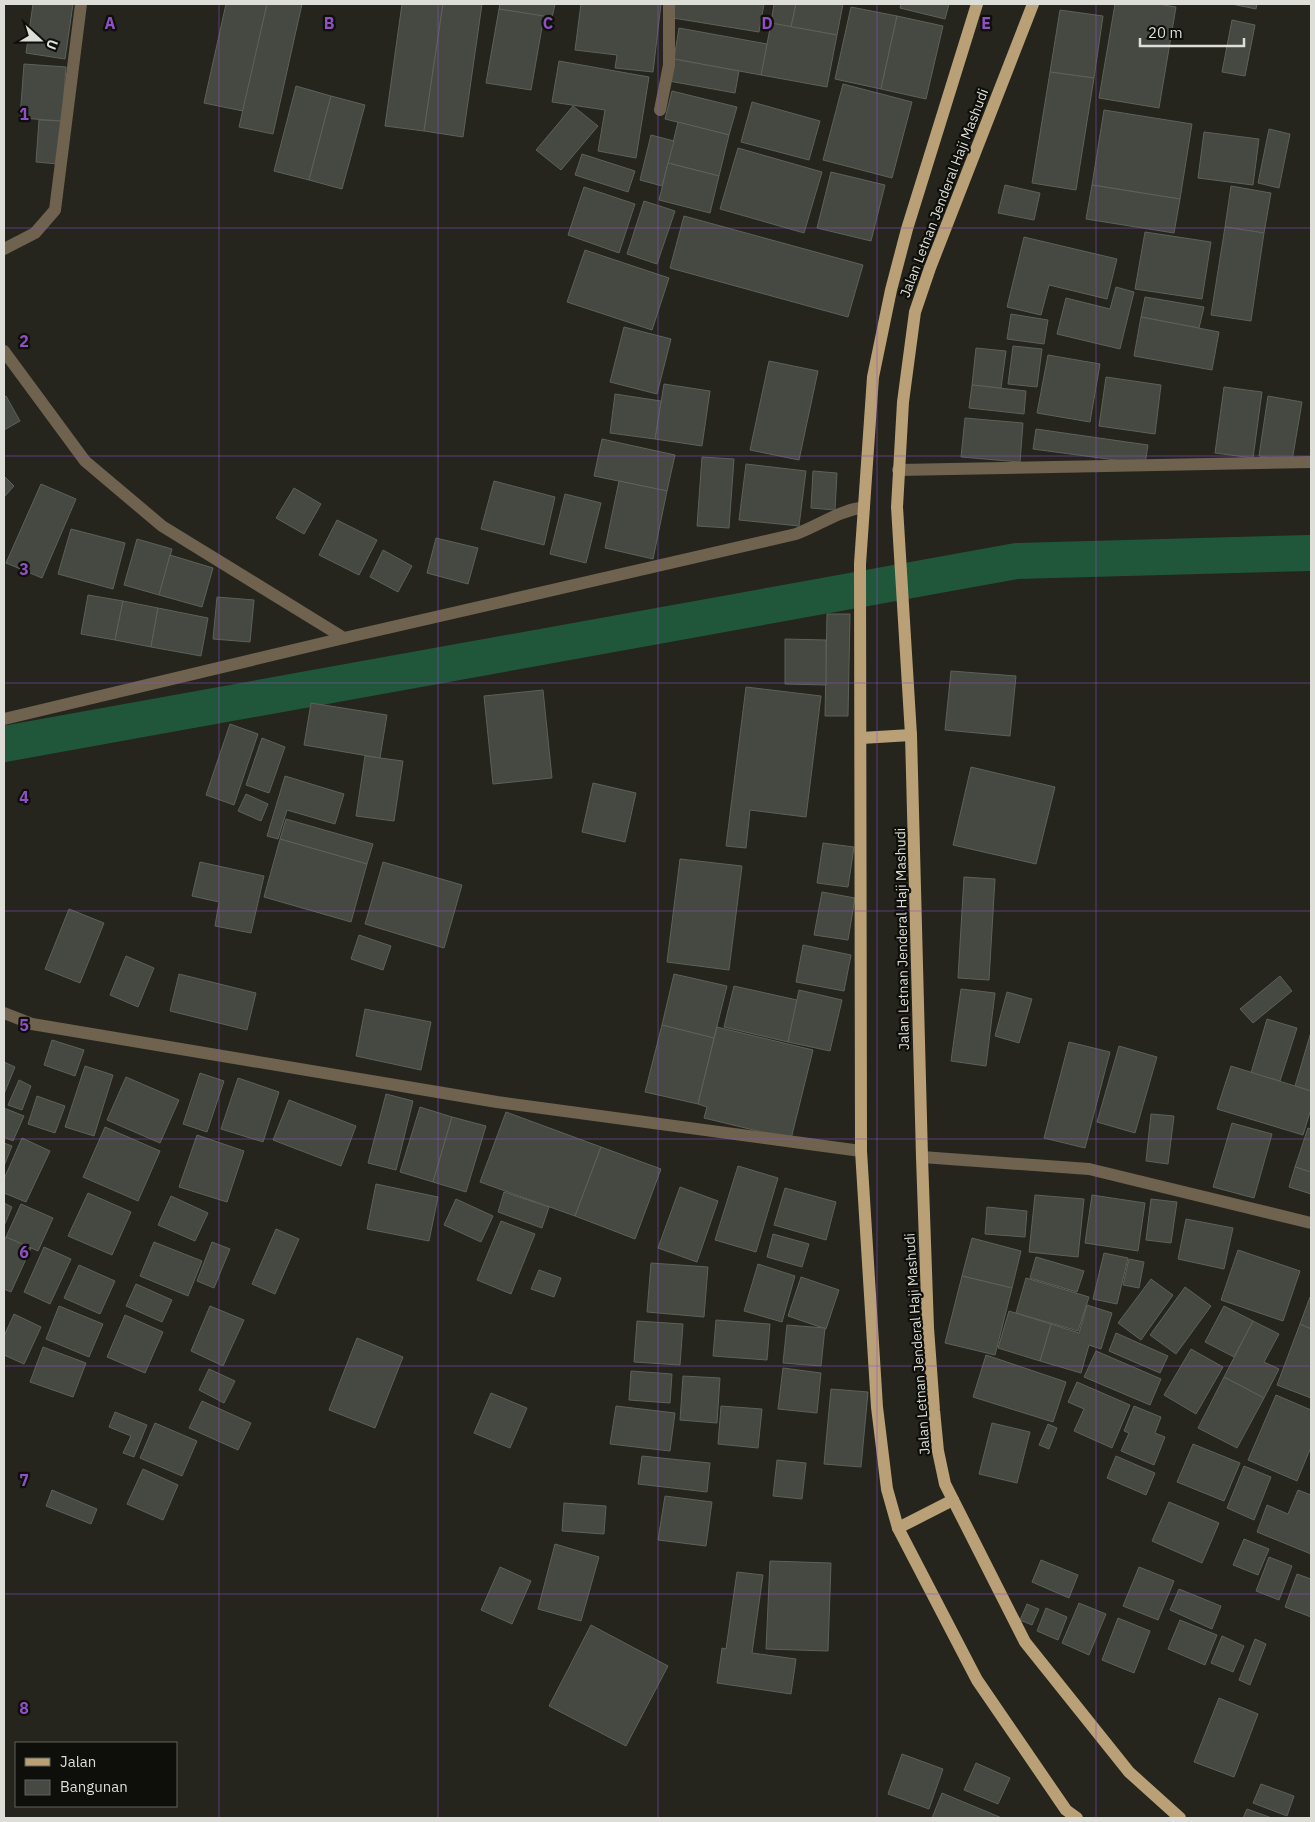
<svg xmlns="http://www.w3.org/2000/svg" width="1315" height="1822" viewBox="0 0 1315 1822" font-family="'IBM Plex Sans',sans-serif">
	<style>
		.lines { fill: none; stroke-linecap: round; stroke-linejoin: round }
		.canal { stroke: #20573b; stroke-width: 36 }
		.building { fill: #454942; stroke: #5c6159 }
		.minor { stroke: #6f624f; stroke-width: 12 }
		.major { stroke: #baa076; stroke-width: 12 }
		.grid { fill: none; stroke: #8f50c4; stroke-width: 1; stroke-opacity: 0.55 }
		.labels { text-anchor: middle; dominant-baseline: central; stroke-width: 4.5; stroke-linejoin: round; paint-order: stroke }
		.street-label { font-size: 14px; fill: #deded8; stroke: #0e0e0a }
		.grid-label { font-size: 16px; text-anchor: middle; font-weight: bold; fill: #8f50c4; stroke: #0e0e0a; stroke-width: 4.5; stroke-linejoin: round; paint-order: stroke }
	</style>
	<rect width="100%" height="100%" fill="#25251d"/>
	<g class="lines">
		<!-- canal -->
		<polyline class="canal" points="4,744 1017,561 1311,553"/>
	</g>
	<!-- building -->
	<g class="building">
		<polygon points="33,4 73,4 65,59 26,53"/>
		<polygon points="226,4 267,4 243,111 204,103"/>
		<polygon points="267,4 302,4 273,134 239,127"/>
		<polygon points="402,4 443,4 424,131 385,126"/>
		<polygon points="443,4 482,4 463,137 424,131"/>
		<polygon points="500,4 555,4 552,18 499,9"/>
		<polygon points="581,4 661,4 653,72 615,68 617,55 575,50"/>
		<polygon points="675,4 764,4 759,32 673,18"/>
		<polygon points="774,4 796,4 791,27 771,23"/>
		<polygon points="796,4 843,4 837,35 791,27"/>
		<polygon points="901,4 949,4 945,19 900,8"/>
		<polygon points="1115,4 1158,4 1176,7 1159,108 1099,98"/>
		<polygon points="1232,4 1257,4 1256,9"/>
		<polygon points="851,7 897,16 881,89 835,79"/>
		<polygon points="499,9 544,16 531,90 486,83"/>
		<polygon points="1060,10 1103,16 1094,78 1050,72"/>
		<polygon points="897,16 943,26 926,99 881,89"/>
		<polygon points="1232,20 1255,25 1245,76 1222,72"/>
		<polygon points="771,23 837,35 827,87 761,75"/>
		<polygon points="679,28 767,44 761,75 674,59"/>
		<polygon points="674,59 739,71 735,93 669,81"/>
		<polygon points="559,61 649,77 636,158 598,151 605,110 552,102"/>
		<polygon points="24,64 66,67 62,121 20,118"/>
		<polygon points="1050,72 1094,78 1076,190 1032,183"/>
		<polygon points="843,84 912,102 892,178 823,160"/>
		<polygon points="296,86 331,96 309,180 274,171"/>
		<polygon points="672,91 737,107 729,135 665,119"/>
		<polygon points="331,96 365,105 342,189 309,180"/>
		<polygon points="752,102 820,121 809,160 741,142"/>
		<polygon points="573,106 598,126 561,170 536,150"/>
		<polygon points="1104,110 1192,124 1180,199 1092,185"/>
		<polygon points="39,120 62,121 58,164 36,162"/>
		<polygon points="678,122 729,135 719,176 668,163"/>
		<polygon points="1269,129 1290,134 1279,188 1258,183"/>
		<polygon points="1204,132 1259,139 1253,185 1198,178"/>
		<polygon points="651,135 674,141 662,186 640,180"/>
		<polygon points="738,148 822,172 804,233 720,209"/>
		<polygon points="582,154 635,171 628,192 575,175"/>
		<polygon points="668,163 719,176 710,213 659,200"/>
		<polygon points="831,172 885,185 871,241 817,228"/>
		<polygon points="1005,185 1040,193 1034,220 998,213"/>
		<polygon points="1092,185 1180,199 1174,233 1086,219"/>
		<polygon points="1231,186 1271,193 1264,233 1225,227"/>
		<polygon points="584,187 635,204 619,253 568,235"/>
		<polygon points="644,201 675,211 657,264 627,254"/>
		<polygon points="684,216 863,265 848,317 670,268"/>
		<polygon points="1225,227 1264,233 1251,321 1211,315"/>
		<polygon points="1145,232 1211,242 1202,299 1135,289"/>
		<polygon points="1024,237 1117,259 1107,299 1049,285 1041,315 1007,307"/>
		<polygon points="585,250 669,278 652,330 567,302"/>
		<polygon points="1116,287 1134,292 1120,349 1057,334 1066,298 1110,309"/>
		<polygon points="1145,297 1204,307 1199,328 1141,317"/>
		<polygon points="1011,314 1048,320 1044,344 1007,339"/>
		<polygon points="1141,317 1219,332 1212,370 1134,356"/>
		<polygon points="624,327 671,339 657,394 610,382"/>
		<polygon points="1013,346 1042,349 1037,387 1008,384"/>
		<polygon points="976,348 1006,351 1001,388 972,385"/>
		<polygon points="1048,355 1100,364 1090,422 1037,413"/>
		<polygon points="769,361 818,371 799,460 750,450"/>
		<polygon points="1106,377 1161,385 1155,434 1099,426"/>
		<polygon points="664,384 710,391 702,446 655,439"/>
		<polygon points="972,385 1026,391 1024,414 969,408"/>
		<polygon points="1224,387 1262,392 1253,458 1215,453"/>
		<polygon points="615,394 661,401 655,439 610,433"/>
		<polygon points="6,396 20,421 4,430 4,397"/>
		<polygon points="1268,396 1302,402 1292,461 1259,456"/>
		<polygon points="965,418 1023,423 1020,462 961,457"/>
		<polygon points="1036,429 1148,445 1145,464 1033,449"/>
		<polygon points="602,439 675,455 667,491 594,476"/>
		<polygon points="702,457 734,459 729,528 697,526"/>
		<polygon points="746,464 806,471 799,526 739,520"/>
		<polygon points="813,471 837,473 835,510 811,508"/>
		<polygon points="4,476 14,486 4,497"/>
		<polygon points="494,481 555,497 544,545 481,529"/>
		<polygon points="619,481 667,491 653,559 605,548"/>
		<polygon points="41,484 76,499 42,578 6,563"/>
		<polygon points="294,488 321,504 304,534 276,518"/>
		<polygon points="565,494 601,503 586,563 550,554"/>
		<polygon points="337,520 377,540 359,575 319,555"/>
		<polygon points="71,529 125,543 113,589 58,574"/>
		<polygon points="436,538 478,548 468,584 427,573"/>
		<polygon points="137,539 172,549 159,595 124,585"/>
		<polygon points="383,550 412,566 398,592 370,577"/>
		<polygon points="170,555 213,568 202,607 159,595"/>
		<polygon points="88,595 123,601 115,640 81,634"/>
		<polygon points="217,597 254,600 250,642 213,639"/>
		<polygon points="123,601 158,608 151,647 115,640"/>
		<polygon points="158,608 208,618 201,656 151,647"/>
		<polygon points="827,614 850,614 848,716 825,716"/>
		<polygon points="785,639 826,640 826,685 785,684"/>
		<polygon points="951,671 1016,676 1010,736 945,730"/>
		<polygon points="746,687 821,696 806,817 750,810 746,848 726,846"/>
		<polygon points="543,690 552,778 493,784 484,696"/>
		<polygon points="311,703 387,715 380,758 304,745"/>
		<polygon points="230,724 258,734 234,805 206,795"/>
		<polygon points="262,738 285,747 269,793 246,785"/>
		<polygon points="365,756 403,761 394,821 356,816"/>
		<polygon points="971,767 1055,787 1036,864 953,845"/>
		<polygon points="285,776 344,794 335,824 287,810 278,839 267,836"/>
		<polygon points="593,783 636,793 625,842 582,832"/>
		<polygon points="246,794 268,804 261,821 238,811"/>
		<polygon points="286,819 373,844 367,864 280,839"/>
		<polygon points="280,839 367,864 351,922 264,897"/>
		<polygon points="823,843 854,847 848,887 817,883"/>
		<polygon points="680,859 742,866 729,970 667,962"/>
		<polygon points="200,862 264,876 251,933 215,926 219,902 192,896"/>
		<polygon points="383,862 462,885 444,948 365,924"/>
		<polygon points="964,877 995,879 989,980 958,978"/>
		<polygon points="822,892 855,898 848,940 814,935"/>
		<polygon points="69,909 104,923 80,983 45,969"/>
		<polygon points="359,935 391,946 383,970 351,959"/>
		<polygon points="803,945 851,955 844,991 796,982"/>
		<polygon points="126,956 154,968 138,1007 110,995"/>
		<polygon points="179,974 256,993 247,1030 170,1011"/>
		<polygon points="674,974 727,986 714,1038 662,1025"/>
		<polygon points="1280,976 1292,991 1253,1023 1240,1009"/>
		<polygon points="734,986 797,1000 788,1042 724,1027"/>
		<polygon points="961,989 995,993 986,1066 951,1061"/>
		<polygon points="799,990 842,1000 830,1051 788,1042"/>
		<polygon points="1007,992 1032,999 1019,1043 995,1036"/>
		<polygon points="365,1009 431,1022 421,1070 356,1056"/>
		<polygon points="1267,1019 1297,1028 1280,1081 1251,1073"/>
		<polygon points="662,1025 714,1038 698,1104 645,1092"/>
		<polygon points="717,1027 813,1050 791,1139 704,1118 707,1107 698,1104"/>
		<polygon points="1311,1032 1311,1091 1295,1086"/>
		<polygon points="52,1040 84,1050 75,1076 44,1065"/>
		<polygon points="1069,1042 1110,1052 1085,1148 1044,1138"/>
		<polygon points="1119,1046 1157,1057 1135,1133 1097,1122"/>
		<polygon points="4,1062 15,1067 4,1094"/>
		<polygon points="85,1066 113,1075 94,1136 65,1127"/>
		<polygon points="1231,1066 1311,1091 1311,1109 1303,1135 1217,1109"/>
		<polygon points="200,1073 224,1081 207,1132 183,1124"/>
		<polygon points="126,1077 179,1100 160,1143 107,1120"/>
		<polygon points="238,1078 279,1092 263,1142 221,1129"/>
		<polygon points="19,1080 31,1086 22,1110 8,1105"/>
		<polygon points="386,1094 413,1101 396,1170 368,1163"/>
		<polygon points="37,1096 65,1106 55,1133 28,1124"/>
		<polygon points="289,1100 356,1126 341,1166 273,1140"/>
		<polygon points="420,1107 452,1117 433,1182 400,1172"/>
		<polygon points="4,1108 24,1116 13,1141 4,1137"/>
		<polygon points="506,1112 601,1147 575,1216 480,1182"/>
		<polygon points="1151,1114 1174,1116 1168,1164 1146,1161"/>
		<polygon points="452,1117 486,1126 466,1192 433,1182"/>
		<polygon points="1232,1123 1272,1134 1254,1198 1213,1187"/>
		<polygon points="105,1127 160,1151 138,1201 83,1177"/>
		<polygon points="1308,1128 1311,1129 1311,1172 1295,1167"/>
		<polygon points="197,1135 244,1151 227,1202 179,1187"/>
		<polygon points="22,1138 50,1151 26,1202 4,1193 4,1179"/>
		<polygon points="4,1143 12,1146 4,1166"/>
		<polygon points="601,1147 661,1169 635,1239 575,1216"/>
		<polygon points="738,1166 778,1178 756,1252 715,1240"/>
		<polygon points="1295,1167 1311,1172 1311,1194 1289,1187"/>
		<polygon points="376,1184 438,1197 429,1241 367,1229"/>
		<polygon points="680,1187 718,1201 697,1262 658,1248"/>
		<polygon points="785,1188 836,1202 826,1240 774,1225"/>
		<polygon points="504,1192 549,1207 542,1228 498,1212"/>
		<polygon points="88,1193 131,1212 112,1255 68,1236"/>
		<polygon points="1035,1195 1084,1199 1078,1257 1029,1252"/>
		<polygon points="1092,1195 1145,1203 1138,1251 1085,1243"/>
		<polygon points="171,1196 208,1213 195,1241 158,1225"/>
		<polygon points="456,1199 493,1216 481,1242 444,1225"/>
		<polygon points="1151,1199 1177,1202 1171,1243 1146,1240"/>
		<polygon points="4,1203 12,1207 4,1226"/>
		<polygon points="21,1204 53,1218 38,1251 6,1237"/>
		<polygon points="987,1207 1027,1211 1025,1237 985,1234"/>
		<polygon points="1186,1219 1233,1228 1224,1269 1178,1259"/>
		<polygon points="501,1221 535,1234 511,1294 477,1280"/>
		<polygon points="276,1229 299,1239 275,1294 252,1284"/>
		<polygon points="773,1234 809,1244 802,1267 767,1257"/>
		<polygon points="6,1237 31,1248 11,1292 4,1289 4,1241"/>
		<polygon points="972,1238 1021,1251 1012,1288 962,1276"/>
		<polygon points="154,1242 202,1261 188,1296 140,1276"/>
		<polygon points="212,1242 230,1249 214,1288 197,1281"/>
		<polygon points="44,1247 71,1259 50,1304 24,1292"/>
		<polygon points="1238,1250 1300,1271 1283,1321 1221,1300"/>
		<polygon points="1104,1253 1128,1258 1117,1304 1093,1299"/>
		<polygon points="1036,1257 1084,1271 1077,1292 1030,1278"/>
		<polygon points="1129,1259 1144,1262 1139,1288 1123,1285"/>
		<polygon points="651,1263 708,1267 704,1317 647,1312"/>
		<polygon points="758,1264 795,1276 782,1322 744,1311"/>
		<polygon points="79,1265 115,1281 100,1314 64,1298"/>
		<polygon points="539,1270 561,1278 554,1297 531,1289"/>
		<polygon points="962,1276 1012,1288 995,1355 945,1343"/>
		<polygon points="801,1277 839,1290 826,1329 788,1316"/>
		<polygon points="1026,1278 1089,1297 1078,1331 1016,1313"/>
		<polygon points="1151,1279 1173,1295 1141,1340 1118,1323"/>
		<polygon points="136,1284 172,1300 162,1322 126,1306"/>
		<polygon points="1185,1287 1211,1306 1176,1354 1150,1335"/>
		<polygon points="1310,1297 1311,1298 1311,1329 1300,1324"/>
		<polygon points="1087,1305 1112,1313 1101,1349 1089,1345 1081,1373 1040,1361 1051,1324 1079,1333"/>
		<polygon points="59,1306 103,1324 89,1357 46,1339"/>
		<polygon points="210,1306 244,1320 223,1366 191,1351"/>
		<polygon points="1224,1306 1253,1321 1234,1357 1205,1342"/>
		<polygon points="1009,1311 1051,1324 1040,1361 998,1348"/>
		<polygon points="14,1314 41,1327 24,1364 4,1355 4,1336"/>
		<polygon points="125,1315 163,1332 145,1373 107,1357"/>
		<polygon points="716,1320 770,1324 767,1360 713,1356"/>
		<polygon points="637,1321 683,1324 680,1365 634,1362"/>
		<polygon points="1253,1321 1279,1334 1264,1362 1279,1369 1264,1398 1224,1377"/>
		<polygon points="1300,1324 1311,1329 1311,1398 1277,1385"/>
		<polygon points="787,1325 825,1328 821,1366 783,1363"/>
		<polygon points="1116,1333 1168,1356 1160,1373 1109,1351"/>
		<polygon points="357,1338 403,1357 375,1428 329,1410"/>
		<polygon points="43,1347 86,1363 73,1397 30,1382"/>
		<polygon points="1191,1349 1223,1367 1196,1414 1164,1395"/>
		<polygon points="1096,1351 1161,1379 1150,1405 1084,1377"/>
		<polygon points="986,1355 1066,1382 1053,1422 973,1397"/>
		<polygon points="783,1368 821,1373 817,1413 778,1409"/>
		<polygon points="209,1369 235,1381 224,1403 199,1390"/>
		<polygon points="631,1371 672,1374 670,1403 629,1400"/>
		<polygon points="683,1376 720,1378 717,1423 680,1420"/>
		<polygon points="1224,1377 1264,1398 1237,1448 1198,1428"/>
		<polygon points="1077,1382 1130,1405 1112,1448 1074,1431 1084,1409 1068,1402"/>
		<polygon points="831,1389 868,1392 861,1467 824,1464"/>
		<polygon points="491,1393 527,1408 510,1448 474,1433"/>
		<polygon points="1276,1395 1311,1410 1311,1447 1297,1481 1248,1460"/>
		<polygon points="202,1401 251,1423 238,1450 189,1428"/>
		<polygon points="616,1406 675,1413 670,1451 610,1444"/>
		<polygon points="721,1406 762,1409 758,1448 718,1444"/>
		<polygon points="1134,1406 1161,1417 1155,1433 1165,1437 1154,1465 1121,1451 1129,1433 1124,1431"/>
		<polygon points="115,1412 147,1425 134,1457 123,1453 131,1436 109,1427"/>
		<polygon points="155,1423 197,1441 182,1476 140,1458"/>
		<polygon points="992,1423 1030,1432 1017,1483 979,1474"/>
		<polygon points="1048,1424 1057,1428 1049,1449 1039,1445"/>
		<polygon points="1193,1444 1240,1463 1224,1501 1177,1482"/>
		<polygon points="642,1456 710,1463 707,1492 638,1484"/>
		<polygon points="1116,1456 1155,1473 1146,1495 1107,1478"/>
		<polygon points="777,1460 806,1463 802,1499 773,1496"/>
		<polygon points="1244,1466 1271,1477 1254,1520 1227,1508"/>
		<polygon points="143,1469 178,1485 163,1520 127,1504"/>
		<polygon points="52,1490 97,1509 91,1524 46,1506"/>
		<polygon points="1298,1490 1311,1495 1311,1554 1257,1532 1267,1505 1288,1514"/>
		<polygon points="665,1496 712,1502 706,1546 658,1540"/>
		<polygon points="1169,1502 1219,1523 1202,1563 1152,1541"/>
		<polygon points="564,1503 606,1506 604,1534 562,1531"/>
		<polygon points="1244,1539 1269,1549 1258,1575 1233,1565"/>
		<polygon points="555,1544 599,1557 581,1621 538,1609"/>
		<polygon points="1269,1557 1292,1566 1279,1600 1256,1591"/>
		<polygon points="1041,1560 1078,1575 1069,1598 1032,1582"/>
		<polygon points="770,1561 831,1563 828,1651 766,1649"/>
		<polygon points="500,1567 531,1581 512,1624 481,1610"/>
		<polygon points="1139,1567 1174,1581 1158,1620 1123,1606"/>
		<polygon points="737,1572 763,1575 752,1653 796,1659 791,1694 717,1683 722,1648 726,1649"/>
		<polygon points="1297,1574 1311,1579 1311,1617 1285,1607"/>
		<polygon points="1179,1589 1221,1606 1212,1629 1170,1610"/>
		<polygon points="1079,1603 1106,1614 1089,1655 1062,1643"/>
		<polygon points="1027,1604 1039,1609 1032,1625 1020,1620"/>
		<polygon points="1046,1608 1067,1617 1058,1640 1037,1631"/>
		<polygon points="1118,1618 1150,1631 1134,1673 1102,1660"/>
		<polygon points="1180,1620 1217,1635 1205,1665 1168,1649"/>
		<polygon points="591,1625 668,1666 626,1746 549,1706"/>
		<polygon points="1222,1636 1244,1646 1233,1672 1211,1663"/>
		<polygon points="1255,1639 1266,1644 1250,1685 1239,1680"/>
		<polygon points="1219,1698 1258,1714 1234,1777 1194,1762"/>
		<polygon points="902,1754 943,1769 929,1809 888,1794"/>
		<polygon points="976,1763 1010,1778 998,1804 964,1790"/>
		<polygon points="1261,1784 1294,1796 1287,1816 1253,1803"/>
		<polygon points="942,1793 1002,1818 932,1818"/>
		<polygon points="1247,1809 1272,1818 1243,1818"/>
	</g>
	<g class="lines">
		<!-- minor -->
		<g class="minor">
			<polyline points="660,110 669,65 669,4"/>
			<polyline points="4,249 35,233 55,210 81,4"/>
			<path d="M4,351l81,110 77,65 182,112 452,-104c24,-9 42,-23 68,-27"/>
			<polyline points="898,470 1311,462"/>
			<polyline points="4,719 344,638"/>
			<polyline points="4,1013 32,1024 497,1102 861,1151"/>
			<polyline points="922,1157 1089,1169 1311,1223"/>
		</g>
		<!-- major -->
		<g class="major">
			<polyline points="977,4 907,229 891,290 873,377 860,564 861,1151 877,1407 887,1489 898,1528 977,1680 1066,1810 1077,1818"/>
			<polyline points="1033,4 930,268 915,312 903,402 897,507 911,735 922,1157 928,1328 934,1410 938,1451 945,1484 1025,1642 1129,1772 1180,1818"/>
			<polyline points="861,738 911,735"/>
			<polyline points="898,1528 953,1500"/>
		</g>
	</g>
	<!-- grid -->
	<path class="grid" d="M219,4v1814M438,4v1814M658,4v1814M877,4v1814M1096,4v1814M4,228h1307M4,456h1307M4,683h1307M4,911h1307M4,1139h1307M4,1366h1307M4,1594h1307"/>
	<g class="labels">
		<!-- street labels -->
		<g class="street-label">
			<text transform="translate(944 193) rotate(-69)">Jalan Letnan Jenderal Haji Mashudi</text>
			<text transform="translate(902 939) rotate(-91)">Jalan Letnan Jenderal Haji Mashudi</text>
			<text transform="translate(917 1344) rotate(-94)">Jalan Letnan Jenderal Haji Mashudi</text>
		</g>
	</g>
	<g class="grid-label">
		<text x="110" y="29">A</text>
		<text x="329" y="29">B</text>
		<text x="548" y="29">C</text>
		<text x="767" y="29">D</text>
		<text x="986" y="29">E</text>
		<text x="24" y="120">1</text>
		<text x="24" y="347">2</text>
		<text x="24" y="575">3</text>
		<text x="24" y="803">4</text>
		<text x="24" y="1031">5</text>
		<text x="24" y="1258">6</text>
		<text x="24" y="1486">7</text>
		<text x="24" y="1714">8</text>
	</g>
	<!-- border -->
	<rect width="1315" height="1822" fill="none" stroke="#deded8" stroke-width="10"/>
	<!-- legend -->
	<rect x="15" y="1742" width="162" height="65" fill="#0e0e0a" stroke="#61615c"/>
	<rect x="25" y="1758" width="25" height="8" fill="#baa076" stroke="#61615c"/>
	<text x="60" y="1767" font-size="15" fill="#deded8">Jalan</text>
	<rect x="25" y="1780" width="25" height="15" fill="#454942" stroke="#61615c"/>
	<text x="60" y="1792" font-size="15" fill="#deded8">Bangunan</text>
	<!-- north arrow -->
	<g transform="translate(40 40) rotate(111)" stroke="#0e0e0a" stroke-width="4" paint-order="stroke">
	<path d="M0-4L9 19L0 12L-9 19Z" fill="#deded8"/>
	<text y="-8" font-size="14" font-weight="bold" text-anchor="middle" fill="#deded8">U</text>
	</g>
	<!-- scale -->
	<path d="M1140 38v8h104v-8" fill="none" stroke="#deded8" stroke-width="2.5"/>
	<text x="1148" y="38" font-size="15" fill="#deded8" stroke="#0e0e0a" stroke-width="4" paint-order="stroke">20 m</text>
</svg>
